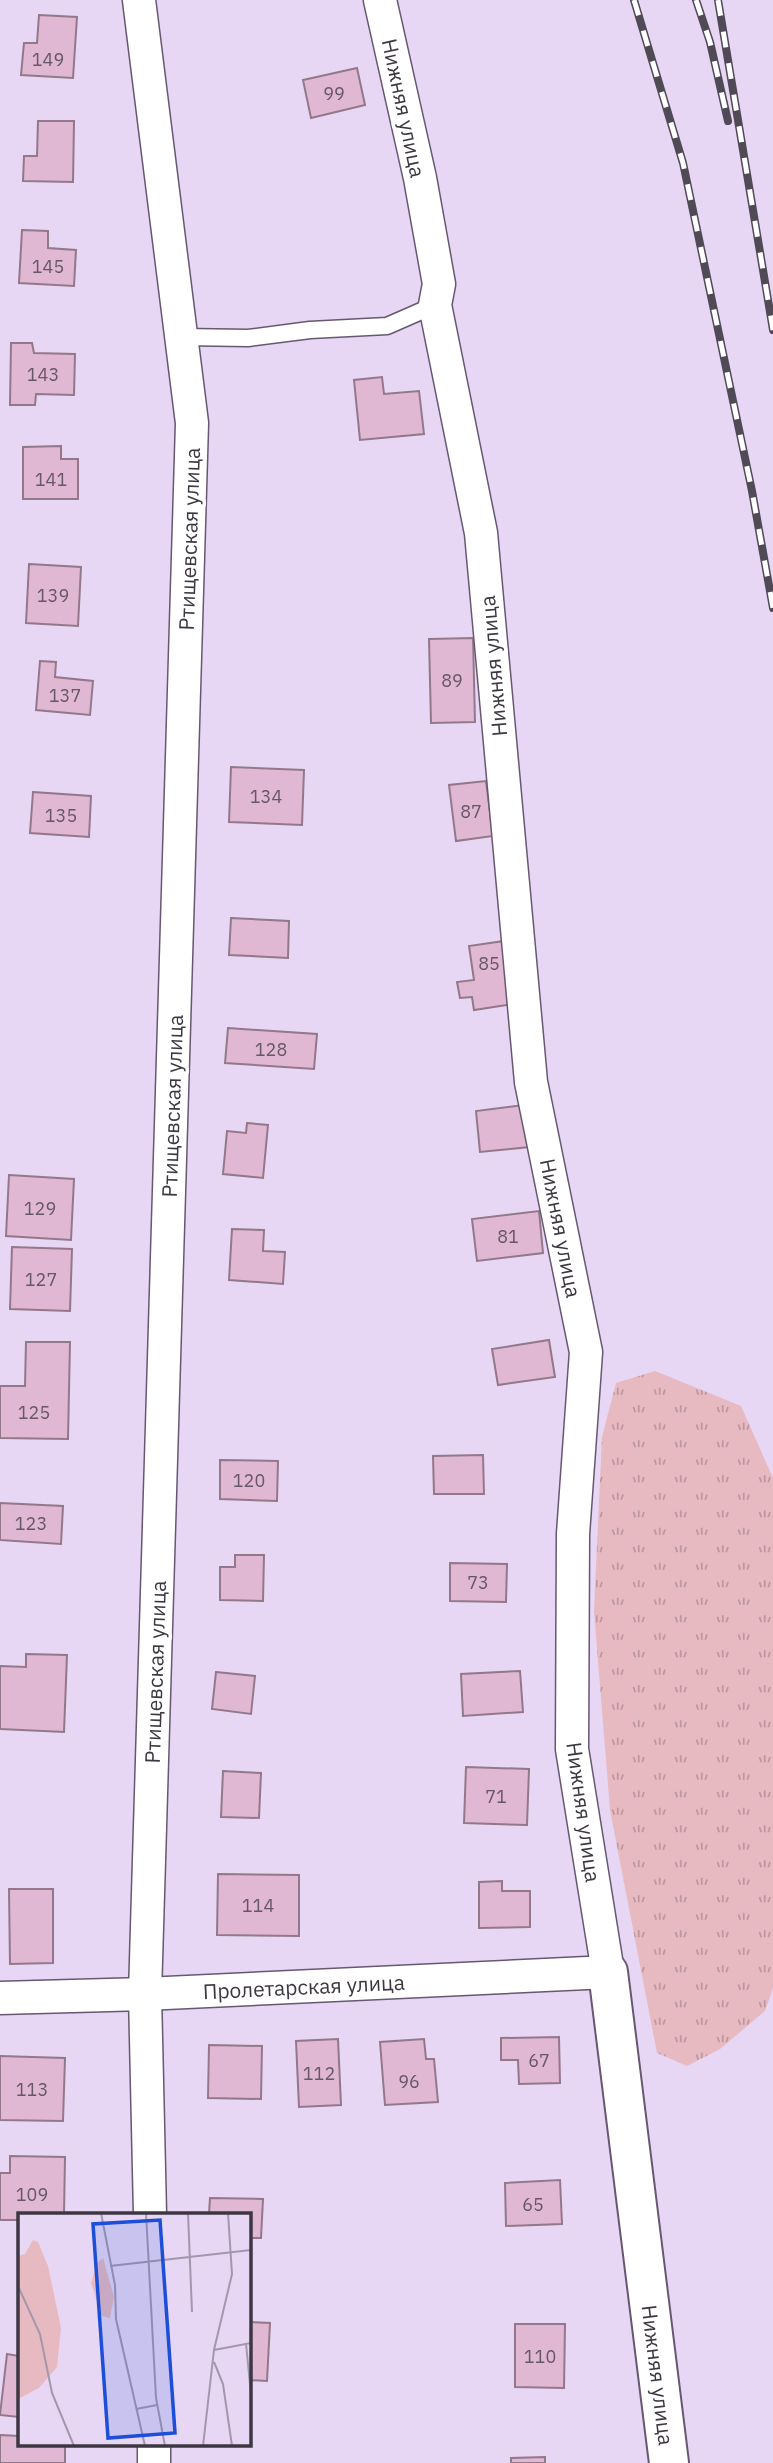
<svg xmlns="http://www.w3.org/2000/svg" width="773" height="2463" viewBox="0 0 773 2463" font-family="'IBM Plex Sans',sans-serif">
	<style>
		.grass { fill: url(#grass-tufts) }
		.building { fill: #e1b8d3; stroke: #937889; stroke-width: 2 }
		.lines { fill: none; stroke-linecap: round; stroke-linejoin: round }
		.service-casing { stroke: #665871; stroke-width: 19 }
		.minor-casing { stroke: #665871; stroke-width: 35 }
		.tertiary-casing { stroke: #665871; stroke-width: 42 }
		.service { stroke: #fff; stroke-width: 16 }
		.minor { stroke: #fff; stroke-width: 32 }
		.tertiary { stroke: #fff; stroke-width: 38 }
		.rail-casing { stroke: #504956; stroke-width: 8 }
		.rail { stroke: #fff; stroke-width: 5; stroke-dasharray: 16; stroke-linecap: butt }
		.labels { text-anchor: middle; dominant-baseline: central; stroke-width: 7; stroke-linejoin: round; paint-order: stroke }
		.number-label { font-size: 18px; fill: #665766 }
		.street-label { font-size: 21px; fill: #3d3742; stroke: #fff }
		.inset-road { fill: none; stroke: #a397ad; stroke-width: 2 }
		.view { fill: #1d4ed8; fill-opacity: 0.15; stroke: #1d4ed8; stroke-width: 3.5 }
		.inset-edge { fill: none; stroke: #3d3742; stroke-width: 3.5 }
	</style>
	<defs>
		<pattern id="grass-tufts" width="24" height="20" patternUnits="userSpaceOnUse" patternTransform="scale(1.75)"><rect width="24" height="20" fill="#e7b9c0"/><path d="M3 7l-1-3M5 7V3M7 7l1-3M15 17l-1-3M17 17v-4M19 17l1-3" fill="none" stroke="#bc979e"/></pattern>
	</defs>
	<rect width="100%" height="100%" fill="#e7d7f4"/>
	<!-- grass -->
	<polygon class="grass" points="655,1371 741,1406 773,1478 773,1988 765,2011 720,2049 687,2066 657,2053 610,1810 594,1611 602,1437 616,1383"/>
	<!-- building -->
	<g class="building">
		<polygon points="39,15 77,17 73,78 21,75 24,43 37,43"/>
		<polygon points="357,68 365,105 311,118 303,80"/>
		<polygon points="38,121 74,121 73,182 23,181 24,156 37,156"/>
		<polygon points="22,230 48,231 48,248 76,250 74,286 19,283"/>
		<polygon points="11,343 32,343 34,353 75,354 74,395 36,394 35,405 10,405"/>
		<polygon points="382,377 384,394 419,391 424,434 360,440 354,380"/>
		<polygon points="61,446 61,459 78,459 78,499 23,499 23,447"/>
		<polygon points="29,564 81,567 78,626 26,623"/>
		<polygon points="473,638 475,722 431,723 429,639"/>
		<polygon points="40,661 56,662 55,677 93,681 90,715 36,710"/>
		<polygon points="231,767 304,770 302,825 229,822"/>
		<polygon points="486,781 493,836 456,841 449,785"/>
		<polygon points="33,792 91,796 89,837 30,833"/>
		<polygon points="231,918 289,921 288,958 229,955"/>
		<polygon points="504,941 513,1004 474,1010 472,997 460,998 457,982 474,980 469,946"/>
		<polygon points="228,1028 317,1034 314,1069 225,1063"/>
		<polygon points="524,1105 529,1147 480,1152 476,1111"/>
		<polygon points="247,1123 268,1125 263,1178 223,1174 227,1131 246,1133"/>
		<polygon points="9,1175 74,1179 71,1240 6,1236"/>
		<polygon points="539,1211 543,1253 477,1261 472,1219"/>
		<polygon points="232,1229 264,1230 263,1251 285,1252 283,1284 229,1280"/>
		<polygon points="12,1247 72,1249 70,1311 10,1309"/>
		<polygon points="549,1340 555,1377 498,1385 492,1349"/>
		<polygon points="26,1342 70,1342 68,1439 0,1438 0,1386 25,1386"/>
		<polygon points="483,1455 484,1494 434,1494 433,1456"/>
		<polygon points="220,1460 278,1461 277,1501 220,1499"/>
		<polygon points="0,1503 63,1506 61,1544 0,1540"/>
		<polygon points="235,1555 264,1555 263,1601 220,1600 220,1567 235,1567"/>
		<polygon points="450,1563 507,1564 506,1602 450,1601"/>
		<polygon points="26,1654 67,1655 64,1732 0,1729 0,1666 26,1667"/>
		<polygon points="520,1671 523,1712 463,1716 461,1674"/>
		<polygon points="216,1672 255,1676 251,1714 212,1709"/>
		<polygon points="466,1767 529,1769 527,1825 464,1823"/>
		<polygon points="223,1771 261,1773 259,1818 221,1817"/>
		<polygon points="218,1874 299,1875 299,1936 217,1935"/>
		<polygon points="502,1881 502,1891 530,1891 530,1927 479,1928 479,1882"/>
		<polygon points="9,1889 53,1889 53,1963 10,1964"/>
		<polygon points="559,2037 560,2083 519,2084 518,2060 501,2060 501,2038"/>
		<polygon points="338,2039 341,2105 299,2107 296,2041"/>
		<polygon points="424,2039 426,2059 434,2059 438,2102 385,2105 380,2042"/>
		<polygon points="209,2045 262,2046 261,2099 208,2098"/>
		<polygon points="0,2056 65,2058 63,2121 0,2120"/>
		<polygon points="10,2156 65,2157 64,2214 19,2214 19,2220 0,2220 0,2173 10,2173"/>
		<polygon points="560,2180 562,2224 506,2226 505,2183"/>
		<polygon points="210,2198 263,2199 261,2238 248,2238 248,2214 209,2214"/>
		<polygon points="248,2322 270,2323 267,2381 248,2380"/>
		<polygon points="515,2324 565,2324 564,2388 515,2387"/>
		<polygon points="7,2354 19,2356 19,2417 0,2415"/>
		<polygon points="0,2435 19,2436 19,2444 65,2444 65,2463 0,2463"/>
		<polygon points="545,2457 545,2463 511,2463 511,2458"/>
	</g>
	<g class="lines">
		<defs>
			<polyline id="service" points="182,337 248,338 310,330 387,326 435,305"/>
			<g id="minor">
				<polyline points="139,0 192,423 145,1994 150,2214"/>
				<path id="s1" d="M0,1998l145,-4 463,-22 -36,-223 1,-215 13,-182 -55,-270 -50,-549 -46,-228 4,-21 -19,-106 -40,-178"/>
				<polyline points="154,2444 154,2463"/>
			</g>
			<g id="tertiary">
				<path id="s2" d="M608,1972l61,491"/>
			</g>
		</defs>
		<!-- service casing -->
		<use href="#service" class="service-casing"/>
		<!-- minor casing -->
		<use href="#minor" class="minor-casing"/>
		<!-- tertiary casing -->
		<use href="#tertiary" class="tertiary-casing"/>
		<!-- service -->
		<use href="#service" class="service"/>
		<!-- minor -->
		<use href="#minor" class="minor"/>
		<!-- tertiary -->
		<use href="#tertiary" class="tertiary"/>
		<defs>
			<g id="rail">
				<polyline points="634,0 683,163 752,491 773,608"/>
				<polyline points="696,0 710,42 728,121"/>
				<polyline points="718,0 773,330"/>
			</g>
		</defs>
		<!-- rail casing -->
		<use href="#rail" class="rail-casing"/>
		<!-- rail -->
		<use href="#rail" class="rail"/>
	</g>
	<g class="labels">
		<!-- number labels -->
		<g class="number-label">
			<text x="48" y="59">149</text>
			<text x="334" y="93">99</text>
			<text x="48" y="266">145</text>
			<text x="43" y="374">143</text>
			<text x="51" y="479">141</text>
			<text x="53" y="595">139</text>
			<text x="452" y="680">89</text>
			<text x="65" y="695">137</text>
			<text x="266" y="796">134</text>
			<text x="471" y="811">87</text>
			<text x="61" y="815">135</text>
			<text x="489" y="963">85</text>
			<text x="271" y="1049">128</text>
			<text x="40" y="1208">129</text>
			<text x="508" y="1236">81</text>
			<text x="41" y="1279">127</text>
			<text x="34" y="1412">125</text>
			<text x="249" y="1480">120</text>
			<text x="31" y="1523">123</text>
			<text x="478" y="1582">73</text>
			<text x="496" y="1796">71</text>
			<text x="258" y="1905">114</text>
			<text x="539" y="2060">67</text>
			<text x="319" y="2073">112</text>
			<text x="409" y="2081">96</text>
			<text x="32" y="2089">113</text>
			<text x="32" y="2194">109</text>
			<text x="533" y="2204">65</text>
			<text x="540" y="2356">110</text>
		</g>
		<!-- street labels -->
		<g class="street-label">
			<text transform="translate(404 108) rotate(78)">Нижняя улица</text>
			<text transform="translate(189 539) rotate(-88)">Ртищевская улица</text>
			<text transform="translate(493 666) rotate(-95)">Нижняя улица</text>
			<text transform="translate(172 1106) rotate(-88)">Ртищевская улица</text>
			<text transform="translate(561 1228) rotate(79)">Нижняя улица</text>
			<text transform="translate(155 1672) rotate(-88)">Ртищевская улица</text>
			<text transform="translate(584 1812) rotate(82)">Нижняя улица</text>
			<text stroke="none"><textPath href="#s1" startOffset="304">Пролетарская улица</textPath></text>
			<text stroke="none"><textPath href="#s2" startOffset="406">Нижняя улица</textPath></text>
		</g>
	</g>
	<!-- overview -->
	<g transform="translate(18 2213)">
		<rect width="233" height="233" fill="#e7d7f4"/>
		<path d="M85,45l11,39 -4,21 -8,-2 -11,-33 6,-20z" fill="#e7b9c0"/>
		<path d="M15,27l5,2 10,24 13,62 -4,39 -18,21 -21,11v-143l7,-2z" fill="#e7b9c0"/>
		<path class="inset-road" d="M83,0l14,72 1,34 29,127M128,0l10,185 9,48M170,0l4,99M92,53l141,-16M0,73l22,48 12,59 22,53M228,131l5,50M196,137l37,-7M196,149l9,22 9,62M118,196l21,-4M185,233l11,-96 18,-76 -4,-61"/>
		<path class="view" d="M142,7l15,213 -67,5 -15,-214z"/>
		<rect width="233" height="233" class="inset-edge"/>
	</g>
</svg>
